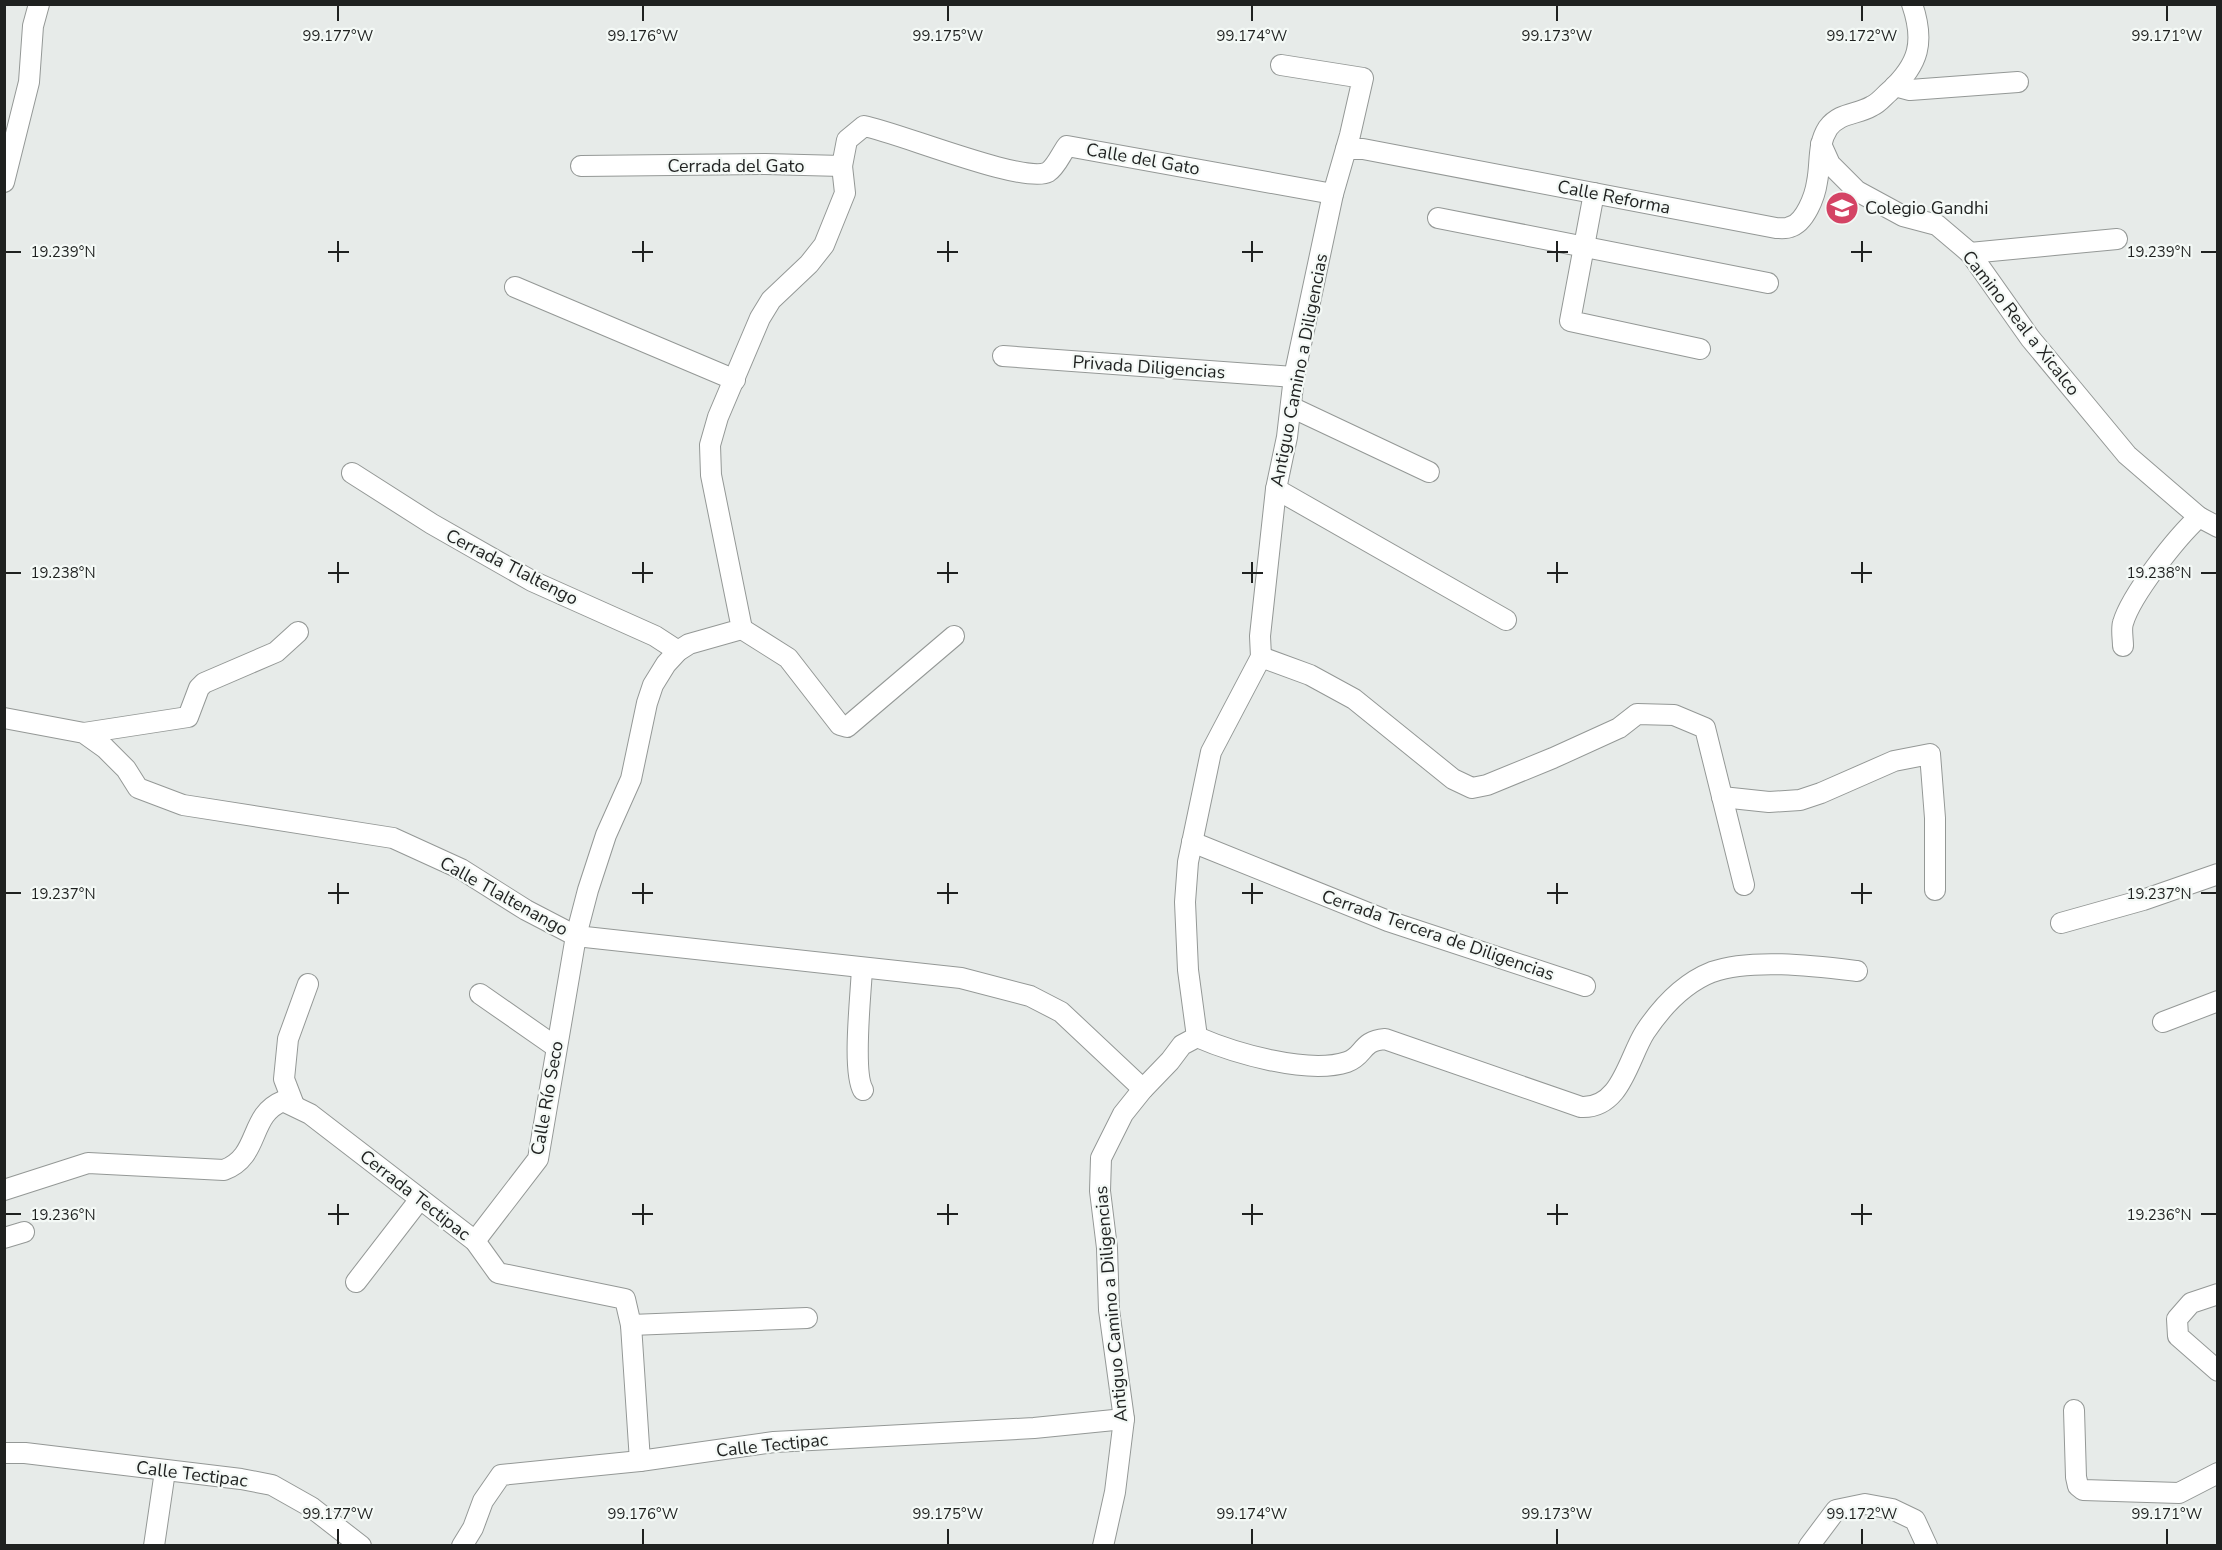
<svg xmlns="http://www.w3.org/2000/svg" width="2222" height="1550" viewBox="0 0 2222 1550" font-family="'Nunito Sans',sans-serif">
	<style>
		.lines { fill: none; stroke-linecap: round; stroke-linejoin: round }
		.minor-casing { stroke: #949896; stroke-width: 22 }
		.minor { stroke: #fff; stroke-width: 20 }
		.ticks { fill: none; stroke: #1f2120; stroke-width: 2 }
		.labels { text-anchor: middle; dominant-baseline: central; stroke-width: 4.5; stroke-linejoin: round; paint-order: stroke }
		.street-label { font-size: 18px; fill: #1f2120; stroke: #f4f9f6 }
		.poi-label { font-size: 18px; fill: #1f2120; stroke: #f4f9f6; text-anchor: start }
		.ticks-label { font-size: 15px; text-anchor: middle; fill: #1f2120; stroke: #f4f9f6; stroke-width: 4.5; stroke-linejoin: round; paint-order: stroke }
	</style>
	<rect width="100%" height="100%" fill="#e7ebe9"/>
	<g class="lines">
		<defs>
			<g id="minor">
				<polyline points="1895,86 1910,90 2018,82"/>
				<polyline points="1821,144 1830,164 1857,191 1903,216 1937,225 1970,253 2030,338 2127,455 2199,517 2218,527"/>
				<path d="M1346,149h17l413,79c4,0 10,1 14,-1 15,-4 25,-31 27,-45 4,-19 0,-37 11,-54 12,-16 29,-13 44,-22 7,-3 12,-10 18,-15 29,-27 35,-49 22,-87"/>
				<path d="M581,166l184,-2 77,2 5,-26 17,-14c33,6 161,59 184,46 8,-5 13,-18 19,-26l266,48"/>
				<polyline points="4,182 29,82 33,26 39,4"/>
				<polyline points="1594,193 1570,321 1700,349"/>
				<polyline points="1438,218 1768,283"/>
				<polyline points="1970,253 2117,239"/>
				<polyline points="515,287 735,380"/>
				<polyline points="1003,356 1294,377"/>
				<polyline points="1291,407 1429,472"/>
				<polyline points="352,473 432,524 532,581 655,636 678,651"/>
				<polyline points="1276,489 1506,620"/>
				<polyline points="742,629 788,658 840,725 847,727 954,636"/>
				<path d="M2123,646c0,-7 -2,-17 0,-23 8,-28 54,-86 76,-106"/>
				<polyline points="1261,657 1310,675 1354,699 1453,779 1472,788 1487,785 1553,758 1619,728 1637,714 1674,715 1705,728 1744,885"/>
				<polyline points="4,718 84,733 105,748 126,769 138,788 183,805 393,838 461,869 526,910 576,936 961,978 1030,996 1061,1012 1143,1089"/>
				<polyline points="84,733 188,717 199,688 204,683 276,652 298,632"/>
				<polyline points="1722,797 1769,802 1800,800 1821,793 1894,761 1930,754 1935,818 1935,890"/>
				<polyline points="1192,842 1388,921 1585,986"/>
				<polyline points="2061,923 2143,900 2218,874"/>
				<path d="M862,968c-1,26 -10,103 1,122"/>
				<polyline points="480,994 556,1047"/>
				<polyline points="2163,1022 2218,1001"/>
				<polyline points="1197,1037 1188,970 1185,902 1188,862 1211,752 1261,657 1260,636 1276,489 1287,437 1294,377 1333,194 1350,135 1363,78 1281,65"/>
				<path d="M1197,1037c37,16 111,38 150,25 18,-6 13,-21 38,-23l196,68c40,2 47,-48 64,-75 16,-24 39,-49 67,-60 40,-14 103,-6 145,-1"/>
				<polyline points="294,1105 284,1079 288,1039 308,984"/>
				<path d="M4,1190l84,-27 136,7c37,-14 24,-55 59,-69l27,13 165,127 23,32 127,26 6,26 9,136"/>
				<polyline points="4,1238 24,1232"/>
				<polyline points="475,1241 538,1159 576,936 588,890 606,835 631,779 647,703 653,685 666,664 678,651 689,644 742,629 711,475 710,445 718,417 760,318 771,300 809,264 824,245 845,193 842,166"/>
				<polyline points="356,1282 420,1199"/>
				<polyline points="2218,1294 2191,1303 2177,1319 2178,1336 2218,1371"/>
				<polyline points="631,1325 807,1318"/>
				<polyline points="2074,1410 2076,1477 2078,1486 2083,1490 2179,1493 2218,1473"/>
				<polyline points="4,1453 25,1453 241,1479 272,1485 311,1507 361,1546"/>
				<polyline points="154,1546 165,1471"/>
				<polyline points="462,1546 473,1528 483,1501 501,1475 640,1461 774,1442 1034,1428 1124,1419"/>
				<polyline points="1103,1546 1115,1492 1124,1419 1109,1310 1107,1248 1100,1191 1101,1158 1123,1114 1143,1089 1170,1061 1182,1045 1197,1037"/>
				<polyline points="1809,1546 1836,1510 1865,1504 1892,1509 1915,1520 1927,1546"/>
			</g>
		</defs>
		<!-- minor casing -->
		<use href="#minor" class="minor-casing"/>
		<!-- minor -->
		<use href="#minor" class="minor"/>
	</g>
	<!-- ticks -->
	<path class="ticks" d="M338,6v15M643,6v15M948,6v15M1252,6v15M1557,6v15M1862,6v15M2167,6v15M338,241v21M643,241v21M948,241v21M1252,241v21M1557,241v21M1862,241v21M6,252h15M328,252h21M632,252h21M937,252h21M1242,252h21M1547,252h21M1851,252h21M2201,252h15M338,562v21M643,562v21M948,562v21M1252,562v21M1557,562v21M1862,562v21M6,573h15M328,573h21M632,573h21M937,573h21M1242,573h21M1547,573h21M1851,573h21M2201,573h15M338,883v21M643,883v21M948,883v21M1252,883v21M1557,883v21M1862,883v21M6,893h15M328,893h21M632,893h21M937,893h21M1242,893h21M1547,893h21M1851,893h21M2201,893h15M338,1204v21M643,1204v21M948,1204v21M1252,1204v21M1557,1204v21M1862,1204v21M6,1214h15M328,1214h21M632,1214h21M937,1214h21M1242,1214h21M1547,1214h21M1851,1214h21M2201,1214h15M338,1529v15M643,1529v15M948,1529v15M1252,1529v15M1557,1529v15M1862,1529v15M2167,1529v15"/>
	<!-- icons -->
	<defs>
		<symbol id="school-disc" viewBox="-11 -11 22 22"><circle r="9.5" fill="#d44465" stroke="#f4f9f6"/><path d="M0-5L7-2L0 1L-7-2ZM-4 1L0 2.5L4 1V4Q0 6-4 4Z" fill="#fff"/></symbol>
	</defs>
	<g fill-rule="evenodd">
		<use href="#school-disc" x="1823" y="189" width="38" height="38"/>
	</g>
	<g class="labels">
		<!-- street labels -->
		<g class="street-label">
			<text transform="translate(1143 159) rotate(10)">Calle del Gato</text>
			<text x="736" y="166">Cerrada del Gato</text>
			<text transform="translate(1614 197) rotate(11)">Calle Reforma</text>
			<text transform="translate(2021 323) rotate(52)">Camino Real a Xicalco</text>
			<text transform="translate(1149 367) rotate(4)">Privada Diligencias</text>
			<text transform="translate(1299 370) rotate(-79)">Antiguo Camino a Diligencias</text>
			<text transform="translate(512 567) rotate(27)">Cerrada Tlaltengo</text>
			<text transform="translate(504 896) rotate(29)">Calle Tlaltenango</text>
			<text transform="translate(1438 935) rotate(19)">Cerrada Tercera de Diligencias</text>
			<text transform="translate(547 1098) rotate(-80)">Calle Río Seco</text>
			<text transform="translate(415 1195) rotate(38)">Cerrada Tectipac</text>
			<text transform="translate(1111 1304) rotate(-95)">Antiguo Camino a Diligencias</text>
			<text transform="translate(772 1445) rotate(-6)">Calle Tectipac</text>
			<text transform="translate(192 1474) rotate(7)">Calle Tectipac</text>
		</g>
		<!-- poi labels -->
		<g class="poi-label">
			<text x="1865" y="208">Colegio Gandhi</text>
		</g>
	</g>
	<g class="ticks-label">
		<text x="338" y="41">99.177°W</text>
		<text x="643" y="41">99.176°W</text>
		<text x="948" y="41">99.175°W</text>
		<text x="1252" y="41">99.174°W</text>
		<text x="1557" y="41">99.173°W</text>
		<text x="1862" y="41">99.172°W</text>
		<text x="2167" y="41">99.171°W</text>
		<text x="63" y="257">19.239°N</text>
		<text x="2159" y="257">19.239°N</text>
		<text x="63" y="578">19.238°N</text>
		<text x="2159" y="578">19.238°N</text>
		<text x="63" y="899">19.237°N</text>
		<text x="2159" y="899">19.237°N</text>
		<text x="63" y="1220">19.236°N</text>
		<text x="2159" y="1220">19.236°N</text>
		<text x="338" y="1519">99.177°W</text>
		<text x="643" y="1519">99.176°W</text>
		<text x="948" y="1519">99.175°W</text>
		<text x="1252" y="1519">99.174°W</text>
		<text x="1557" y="1519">99.173°W</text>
		<text x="1862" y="1519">99.172°W</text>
		<text x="2167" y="1519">99.171°W</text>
	</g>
	<!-- border -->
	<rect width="2222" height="1550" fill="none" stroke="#1f2120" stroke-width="12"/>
</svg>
